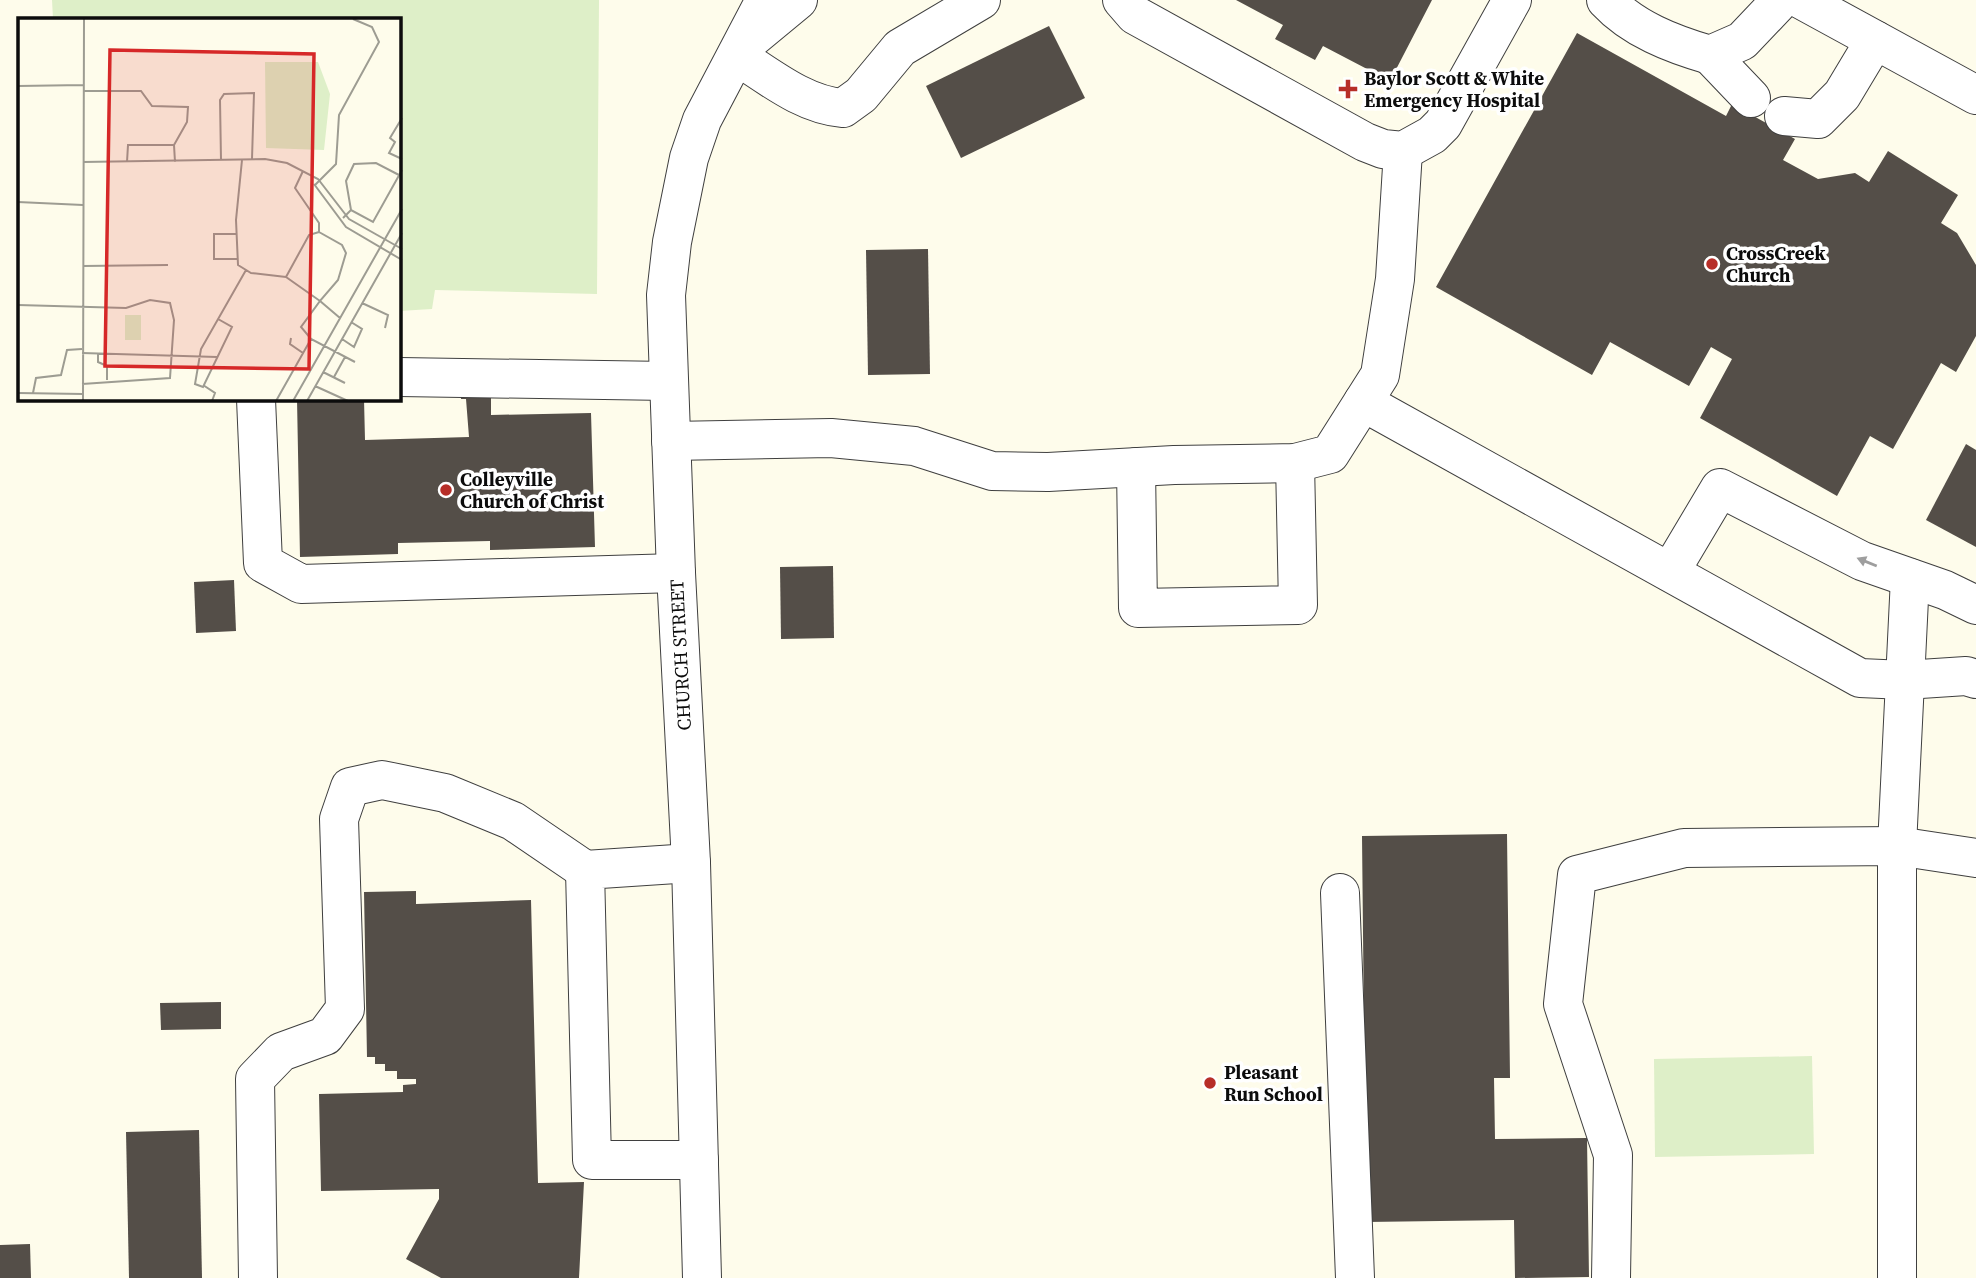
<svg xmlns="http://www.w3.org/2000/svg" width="1976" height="1278" viewBox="0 0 1976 1278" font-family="'Source Serif 4',serif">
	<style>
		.pitch { fill: #deefc8 }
		.building { fill: #544e48 }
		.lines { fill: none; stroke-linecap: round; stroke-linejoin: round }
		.minor-casing { stroke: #3f3f3f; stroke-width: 40 }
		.minor { stroke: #fff; stroke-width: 38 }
		.oneway { fill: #9e9e9e }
		.poi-dot { fill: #b72e28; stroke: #fff; stroke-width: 2.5 }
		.labels { text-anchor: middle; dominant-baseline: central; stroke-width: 7; stroke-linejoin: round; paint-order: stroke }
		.poi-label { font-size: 19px; font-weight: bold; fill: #0c0c0c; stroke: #fff; text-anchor: start }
		.street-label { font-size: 19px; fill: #0c0c0c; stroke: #fff }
		.inset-road { fill: none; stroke: #9d9c92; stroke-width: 2 }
		.view { fill: #d62828; fill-opacity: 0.15; stroke: #d62828; stroke-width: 3.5 }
		.inset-edge { fill: none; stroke: #0c0c0c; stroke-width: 3.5 }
	</style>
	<rect width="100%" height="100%" fill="#fefceb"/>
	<!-- pitch -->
	<g class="pitch">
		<polygon points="52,0 599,0 597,294 435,290 432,309 399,311 399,19 53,19"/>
		<polygon points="1812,1056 1814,1154 1655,1157 1654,1059"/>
	</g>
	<!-- building -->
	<g class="building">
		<polygon points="1236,0 1432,0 1390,81 1323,46 1315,60 1275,39 1283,25"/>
		<polygon points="1049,26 1085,98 961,158 926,86"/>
		<polygon points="1577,33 1726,116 1732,104 1795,139 1783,160 1818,179 1855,173 1869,182 1888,151 1958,195 1941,223 1957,233 1976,265 1976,336 1956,372 1941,363 1893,449 1870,436 1837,496 1700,418 1732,359 1711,347 1689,386 1610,342 1592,375 1436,287"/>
		<polygon points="928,249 930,374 868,375 866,250"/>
		<polygon points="460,369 498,398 491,398 491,415 591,413 595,547 490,550 490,541 398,543 398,554 300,557 297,399 364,399 365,440 469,437 466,399 461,399"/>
		<polygon points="1966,444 1976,450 1976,547 1926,520"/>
		<polygon points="833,566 834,638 781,639 780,567"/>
		<polygon points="234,580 236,631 196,633 194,582"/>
		<polygon points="1507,834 1510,1078 1494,1078 1495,1139 1587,1138 1589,1277 1515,1278 1514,1220 1366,1222 1362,836"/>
		<polygon points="416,891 416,904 531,900 538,1183 584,1182 579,1278 441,1278 406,1259 439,1199 439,1189 321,1191 319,1094 403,1092 403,1085 416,1084 416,1079 397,1079 397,1071 385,1071 385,1064 375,1064 375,1057 367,1057 364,892"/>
		<polygon points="221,1002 221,1029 161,1030 160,1003"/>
		<polygon points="199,1130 202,1278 129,1278 126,1132"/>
		<polygon points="30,1244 31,1278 0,1278 0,1245"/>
	</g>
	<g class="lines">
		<defs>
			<g id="minor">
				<polyline points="1122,0 1135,15 1365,142 1383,149 1403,151 1432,135 1443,124 1512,0"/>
				<path d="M1606,0c27,29 66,44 104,55l32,-14 39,-41"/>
				<polyline points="1802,0 1976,95"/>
				<polyline points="752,38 798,0"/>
				<polyline points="1710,55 1751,98"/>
				<path d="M737,56c33,21 67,49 106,52l18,-13 39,-47 81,-48"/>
				<polyline points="1784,116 1818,119 1842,95 1875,40"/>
				<polyline points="399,377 668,381"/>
				<polyline points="256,399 263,563 301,584 676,573"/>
				<polyline points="1363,402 1860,678 1905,680 1966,676 1976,679"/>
				<polyline points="671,441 831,438 914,446 992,471 1048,472 1174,465 1295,463 1330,454 1380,375 1395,279 1403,151"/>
				<polyline points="1136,467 1138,608 1298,605 1295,463"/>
				<polyline points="1670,572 1720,488 1862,561 1945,590 1976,605"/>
				<polyline points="691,863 585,870 592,1160 699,1160"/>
				<polyline points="1340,893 1355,1278"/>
				<polyline points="258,1278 255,1079 281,1052 325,1036 345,1009 339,819 350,787 382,780 445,793 513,821 585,870"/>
				<polyline points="702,1278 691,863 676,573 666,295 672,242 689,158 702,120 765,0"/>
				<polyline points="1611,1278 1613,1155 1563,1004 1577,875 1684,848 1897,846 1976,858"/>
				<polyline points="1897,1278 1897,846 1910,578"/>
			</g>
		</defs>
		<!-- minor casing -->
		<use href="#minor" class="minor-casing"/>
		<!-- minor -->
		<use href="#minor" class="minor"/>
	</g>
	<!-- one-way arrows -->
	<defs><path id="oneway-solid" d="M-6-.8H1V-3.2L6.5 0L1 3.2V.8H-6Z" transform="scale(1.75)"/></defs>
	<use class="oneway" href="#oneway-solid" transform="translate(1867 562) rotate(-158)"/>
	<!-- markers -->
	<g class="poi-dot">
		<path d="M1344.5 78.5h7v7h7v7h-7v7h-7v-7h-7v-7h7z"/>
		<circle cx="1712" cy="264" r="7"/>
		<circle cx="446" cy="490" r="7"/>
		<circle cx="1210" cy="1083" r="7"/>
	</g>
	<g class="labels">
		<!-- poi labels -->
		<g class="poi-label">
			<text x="1364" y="78">Baylor Scott &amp; White<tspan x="1364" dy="22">Emergency Hospital</tspan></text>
			<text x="1726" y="253">CrossCreek<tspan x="1726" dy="22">Church</tspan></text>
			<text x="460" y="479">Colleyville<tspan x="460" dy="22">Church of Christ</tspan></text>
			<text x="1224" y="1072">Pleasant<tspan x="1224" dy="22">Run School</tspan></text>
		</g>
		<!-- street labels -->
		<g class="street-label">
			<text transform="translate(680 655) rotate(-93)">CHURCH STREET</text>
		</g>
	</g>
	<!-- overview -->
	<g transform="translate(18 18)">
		<rect width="383" height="383" fill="#fefceb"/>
		<path d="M247,44h53l12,32 -6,56 -58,-2zM107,297h16v25h-16z" fill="#deefc8"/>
		<path class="inset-road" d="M0,68l66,-1M66,73h57l11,15 36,1 -1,15 -13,23M384,100l-12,20 5,4 -6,11 13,6M203,142l-1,-60 4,-6 30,-1 -2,66M224,142l-6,60 2,45 13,8 35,4M65,144l182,-3 22,4 31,16 31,40 53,30M109,144l1,-17h46l1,17M285,153l-8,17 24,35v9l23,13 4,8 -8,27 -18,21 -34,-24 23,-42 10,-3M296,166l32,43 56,33M297,167l21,-21 3,-49 40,-73 -7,-15 -19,-8M0,184l65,3M333,192l-5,-29 8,-17 22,-1 23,12M325,200l8,-8 22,12 29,-52M219,216h-23v25h23M65,248l85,-1M344,285l26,12 -3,13M0,287l108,3 24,-8 20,3 4,17 -4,58 -88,6M322,300l-20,-17 -19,26 10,12 44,23M200,301l14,8 -29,60 -8,-3 6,-35 45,-79M273,320l-1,6 13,9M324,321l12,8 8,-18 -11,-7M64,335l135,4M80,335v9l9,4v14M305,354l22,11M316,359l11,-20M185,367l12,8 -3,8M297,368l33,15M0,375l65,1M15,375l3,-15 25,-3 6,-25 15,-1M65,383l1,-382M258,383l35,-62M275,383l109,-192M289,383l95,-168"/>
		<path class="view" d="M92,32l204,4 -5,315 -204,-3z"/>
		<rect width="383" height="383" class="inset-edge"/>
	</g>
</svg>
